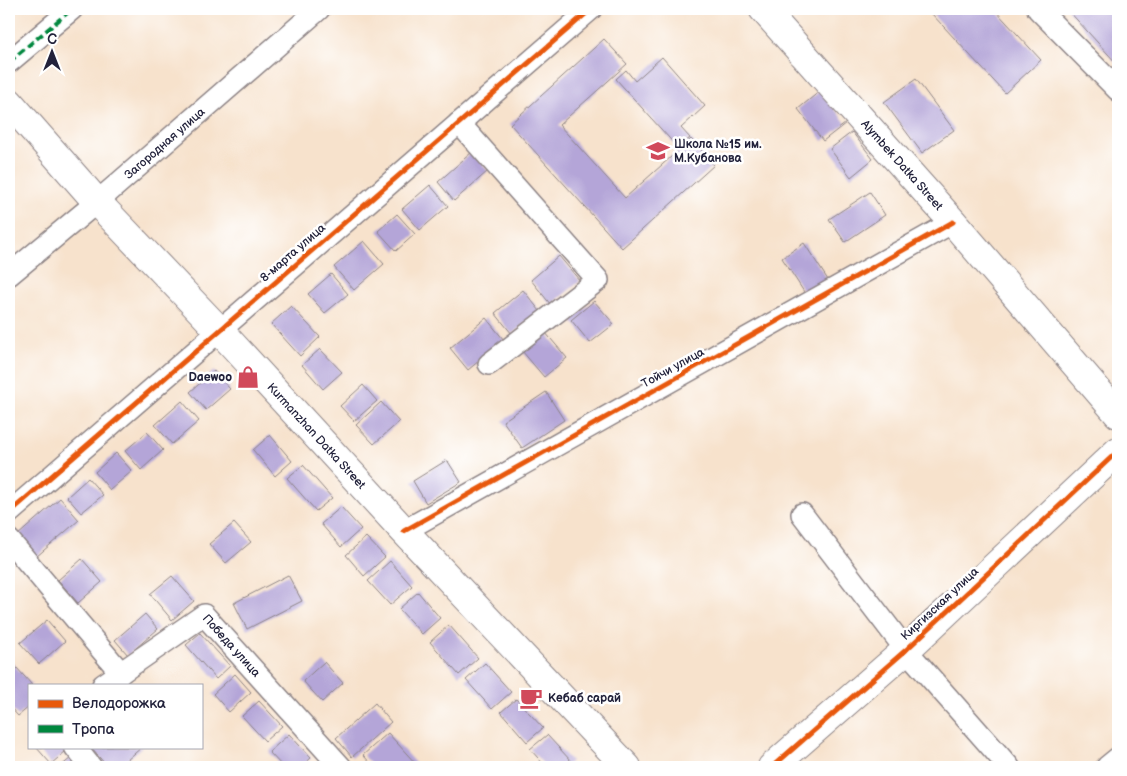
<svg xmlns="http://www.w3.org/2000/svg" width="1127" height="776" viewBox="0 0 1127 776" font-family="'Balsamiq Sans',sans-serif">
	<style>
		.building { fill: #b4a5d8 }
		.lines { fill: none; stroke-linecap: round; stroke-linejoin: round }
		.street-casing { stroke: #8c8284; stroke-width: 24 }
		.secondary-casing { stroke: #8c8284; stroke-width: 30 }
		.primary-casing { stroke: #8c8284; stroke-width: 30 }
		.street { stroke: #fff; stroke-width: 21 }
		.secondary { stroke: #fff; stroke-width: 28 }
		.primary { stroke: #fff; stroke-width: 28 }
		.quiet { stroke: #00873e; stroke-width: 4; stroke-dasharray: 8 4; stroke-linecap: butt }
		.cycleway-casing { stroke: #fff; stroke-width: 8 }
		.cycleway { stroke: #e8590c; stroke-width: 5 }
		.labels { text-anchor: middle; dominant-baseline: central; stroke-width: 5; stroke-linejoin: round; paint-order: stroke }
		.street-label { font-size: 12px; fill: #22223b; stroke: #fff }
		.poi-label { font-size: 12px; font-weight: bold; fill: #22223b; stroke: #fff; text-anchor: start }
	</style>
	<rect width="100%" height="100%" fill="#fff"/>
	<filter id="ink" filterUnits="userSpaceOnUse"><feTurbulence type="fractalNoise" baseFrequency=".02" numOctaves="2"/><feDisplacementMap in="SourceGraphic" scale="10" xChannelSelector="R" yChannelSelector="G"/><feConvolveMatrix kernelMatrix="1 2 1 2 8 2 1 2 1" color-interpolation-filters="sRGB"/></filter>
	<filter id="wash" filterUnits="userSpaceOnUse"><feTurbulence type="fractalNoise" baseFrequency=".0096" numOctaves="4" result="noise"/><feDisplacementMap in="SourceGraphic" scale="20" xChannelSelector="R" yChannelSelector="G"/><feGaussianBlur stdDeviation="1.12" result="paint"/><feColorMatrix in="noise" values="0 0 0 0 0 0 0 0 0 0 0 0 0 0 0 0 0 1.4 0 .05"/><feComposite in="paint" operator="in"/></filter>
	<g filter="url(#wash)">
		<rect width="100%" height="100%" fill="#f7e2cc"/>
		<g id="blocks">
			<!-- building -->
			<g class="building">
				<polygon points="935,9 994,9 1041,60 1005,93 931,13"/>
				<polygon points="1067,9 1118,9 1118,65"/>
				<polygon points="604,39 627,64 559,125 625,198 691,139 714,165 622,248 510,124"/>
				<polygon points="662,57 705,106 681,128 690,138 678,148 616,79 626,70 635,81"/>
				<polygon points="916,79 954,130 922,153 884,102"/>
				<polygon points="820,91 846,123 823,141 798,109"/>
				<polygon points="852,132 873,159 851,177 830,149"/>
				<polygon points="472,152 488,171 454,201 438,182"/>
				<polygon points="430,185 448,206 420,230 402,209"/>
				<polygon points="870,192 885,215 845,242 829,219"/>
				<polygon points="397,214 415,234 396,251 378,231"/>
				<polygon points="364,241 384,264 354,290 334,267"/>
				<polygon points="804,243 828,280 806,295 782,258"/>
				<polygon points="559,256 580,281 551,305 531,280"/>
				<polygon points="331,274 348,294 325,313 308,294"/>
				<polygon points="523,290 540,311 512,334 495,313"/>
				<polygon points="594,301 614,324 590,343 571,320"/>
				<polygon points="291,306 320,337 300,356 271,324"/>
				<polygon points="486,318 504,340 468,370 450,348"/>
				<polygon points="545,332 567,358 544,377 522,351"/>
				<polygon points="320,349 342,372 323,389 302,365"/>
				<polygon points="214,371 230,389 206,410 190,392"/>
				<polygon points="363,385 377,401 354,421 340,406"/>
				<polygon points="546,392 564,420 522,448 503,421"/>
				<polygon points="182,401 199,421 172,444 155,425"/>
				<polygon points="381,402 399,422 374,444 356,425"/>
				<polygon points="147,432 163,450 141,470 125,451"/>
				<polygon points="270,435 292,461 275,476 253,450"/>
				<polygon points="116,453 132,471 110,490 95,472"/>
				<polygon points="447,460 461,482 426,503 413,481"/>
				<polygon points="303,465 332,498 316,511 287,478"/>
				<polygon points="88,478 103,495 81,513 67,497"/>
				<polygon points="60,498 79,520 36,557 17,536"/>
				<polygon points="341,507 361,529 341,547 321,524"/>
				<polygon points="234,523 251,542 226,563 209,544"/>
				<polygon points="366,537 385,557 364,576 346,555"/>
				<polygon points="82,559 102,582 78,603 58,580"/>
				<polygon points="390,561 412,586 390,605 368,581"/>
				<polygon points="288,575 302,601 247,629 234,603"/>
				<polygon points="172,576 194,601 172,620 150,594"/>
				<polygon points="418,592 440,618 422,634 399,609"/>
				<polygon points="145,614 158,629 128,655 115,640"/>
				<polygon points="47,620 65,641 39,664 20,643"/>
				<polygon points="449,625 478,658 459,675 430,642"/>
				<polygon points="200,633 230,666 216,679 186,645"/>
				<polygon points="9,659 32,685 29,685 29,707 18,716 9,706"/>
				<polygon points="324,662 343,683 322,702 303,681"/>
				<polygon points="485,663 511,692 492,709 466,680"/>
				<polygon points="235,674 251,692 229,712 213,694"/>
				<polygon points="516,699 543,728 527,742 501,712"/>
				<polygon points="259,701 282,726 265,741 242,716"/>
				<polygon points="375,703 391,722 352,757 336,738"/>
				<polygon points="388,733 416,764 412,767 374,767 363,755"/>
				<polygon points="289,734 311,758 301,767 283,767 269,752"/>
				<polygon points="547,735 571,761 564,767 546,767 530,749"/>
				<polygon points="36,747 62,747 66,751 51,764"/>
				<polygon points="90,747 142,747 119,767 108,767"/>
				<polygon points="71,758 80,767 60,767"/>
			</g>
		</g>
	</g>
	<g filter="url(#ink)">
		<use href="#blocks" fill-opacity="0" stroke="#8c8284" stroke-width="1"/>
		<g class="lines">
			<defs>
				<g id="street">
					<polyline points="1038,9 1118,90"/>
					<polyline points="9,62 72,9"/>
					<polyline points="459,123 598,280 489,364"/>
					<path id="s1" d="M9,275l88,-73 222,-193"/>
					<polyline points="9,513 591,9"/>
					<polyline points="802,514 906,650 1009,767"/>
					<polyline points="404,531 953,222"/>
					<polyline points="9,540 121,673"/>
					<path id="s2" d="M103,685l101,-70 137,152"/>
					<polyline points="75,747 91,767"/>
					<polyline points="1107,767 1118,758"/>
				</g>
				<polyline id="secondary" points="772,767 906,650 1118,451"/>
				<g id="primary">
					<path id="s3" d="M763,9l190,213 165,192"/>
					<path id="s4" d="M9,102l88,100 122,128 185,201 223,236"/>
				</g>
			</defs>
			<!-- street casing -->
			<use href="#street" class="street-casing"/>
			<!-- secondary casing -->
			<use href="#secondary" class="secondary-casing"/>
			<!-- primary casing -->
			<use href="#primary" class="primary-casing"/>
			<!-- street -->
			<use href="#street" class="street"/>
			<!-- secondary -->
			<use href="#secondary" class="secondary"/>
			<!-- primary -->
			<use href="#primary" class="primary"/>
			<!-- quiet -->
			<polyline class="quiet" points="9,62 72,9"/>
			<defs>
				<g id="cycleway">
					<polyline points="9,513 591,9"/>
					<polyline points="404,531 953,222"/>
					<polyline points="772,767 906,650 1118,451"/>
				</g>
			</defs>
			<!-- cycleway casing -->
			<use href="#cycleway" class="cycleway-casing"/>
			<!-- cycleway -->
			<use href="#cycleway" class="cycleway"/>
		</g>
	</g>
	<!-- icons -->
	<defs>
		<symbol id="school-bare" viewBox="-9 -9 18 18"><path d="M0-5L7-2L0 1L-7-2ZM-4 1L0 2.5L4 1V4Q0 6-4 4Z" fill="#d1495b" stroke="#fff" stroke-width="2.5" paint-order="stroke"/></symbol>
		<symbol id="shop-bare" viewBox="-9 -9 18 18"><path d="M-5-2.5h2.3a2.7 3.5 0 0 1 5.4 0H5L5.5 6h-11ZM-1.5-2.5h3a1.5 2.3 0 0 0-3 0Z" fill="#d1495b" stroke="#fff" stroke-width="2.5" paint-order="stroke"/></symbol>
		<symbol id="cafe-bare" viewBox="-9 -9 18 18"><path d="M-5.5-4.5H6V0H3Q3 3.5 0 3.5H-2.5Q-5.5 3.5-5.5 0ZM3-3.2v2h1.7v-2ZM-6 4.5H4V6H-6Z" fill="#d1495b" stroke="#fff" stroke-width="2.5" paint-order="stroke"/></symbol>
	</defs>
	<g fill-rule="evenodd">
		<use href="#school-bare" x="642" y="135" width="32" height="32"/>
		<use href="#shop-bare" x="232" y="361" width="32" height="32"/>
		<use href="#cafe-bare" x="515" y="682" width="32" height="32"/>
	</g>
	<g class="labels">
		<!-- street labels -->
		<g class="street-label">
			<text stroke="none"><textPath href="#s1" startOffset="204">Загородная улица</textPath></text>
			<text stroke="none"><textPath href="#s3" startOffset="209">Alymbek Datka Street</textPath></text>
			<text transform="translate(293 253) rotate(-41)">8-марта улица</text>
			<text transform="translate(673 368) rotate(-29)">Тойчи улица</text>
			<text stroke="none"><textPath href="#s4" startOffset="454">Kurmanzhan Datka Street</textPath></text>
			<text transform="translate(940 604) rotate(-43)">Киргизская улица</text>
			<text stroke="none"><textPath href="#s2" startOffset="164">Победа улица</textPath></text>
		</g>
		<!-- poi labels -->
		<g class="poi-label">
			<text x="674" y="144">Школа №15 им.<tspan x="674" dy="14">М.Кубанова</tspan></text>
			<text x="232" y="377" text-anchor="end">Daewoo</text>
			<text x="548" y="698">Кебаб сарай</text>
		</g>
	</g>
	<!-- margin -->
	<rect width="1127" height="776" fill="none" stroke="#fff" stroke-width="30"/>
	<!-- legend -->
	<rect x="28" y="684" width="175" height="65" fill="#ffffff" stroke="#a7a7b1"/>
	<rect x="38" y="700" width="25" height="8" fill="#e8590c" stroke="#a7a7b1"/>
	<text x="72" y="708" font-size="15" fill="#22223b">Велодорожка</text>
	<rect x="38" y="725" width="25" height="8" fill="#00873e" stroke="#a7a7b1"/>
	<text x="72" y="734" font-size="15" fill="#22223b">Тропа</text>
	<!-- north arrow -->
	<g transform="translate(52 52)" stroke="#ffffff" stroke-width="4" paint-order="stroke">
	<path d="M0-4L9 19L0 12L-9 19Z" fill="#22223b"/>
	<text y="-8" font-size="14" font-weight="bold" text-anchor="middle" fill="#22223b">С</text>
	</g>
</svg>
